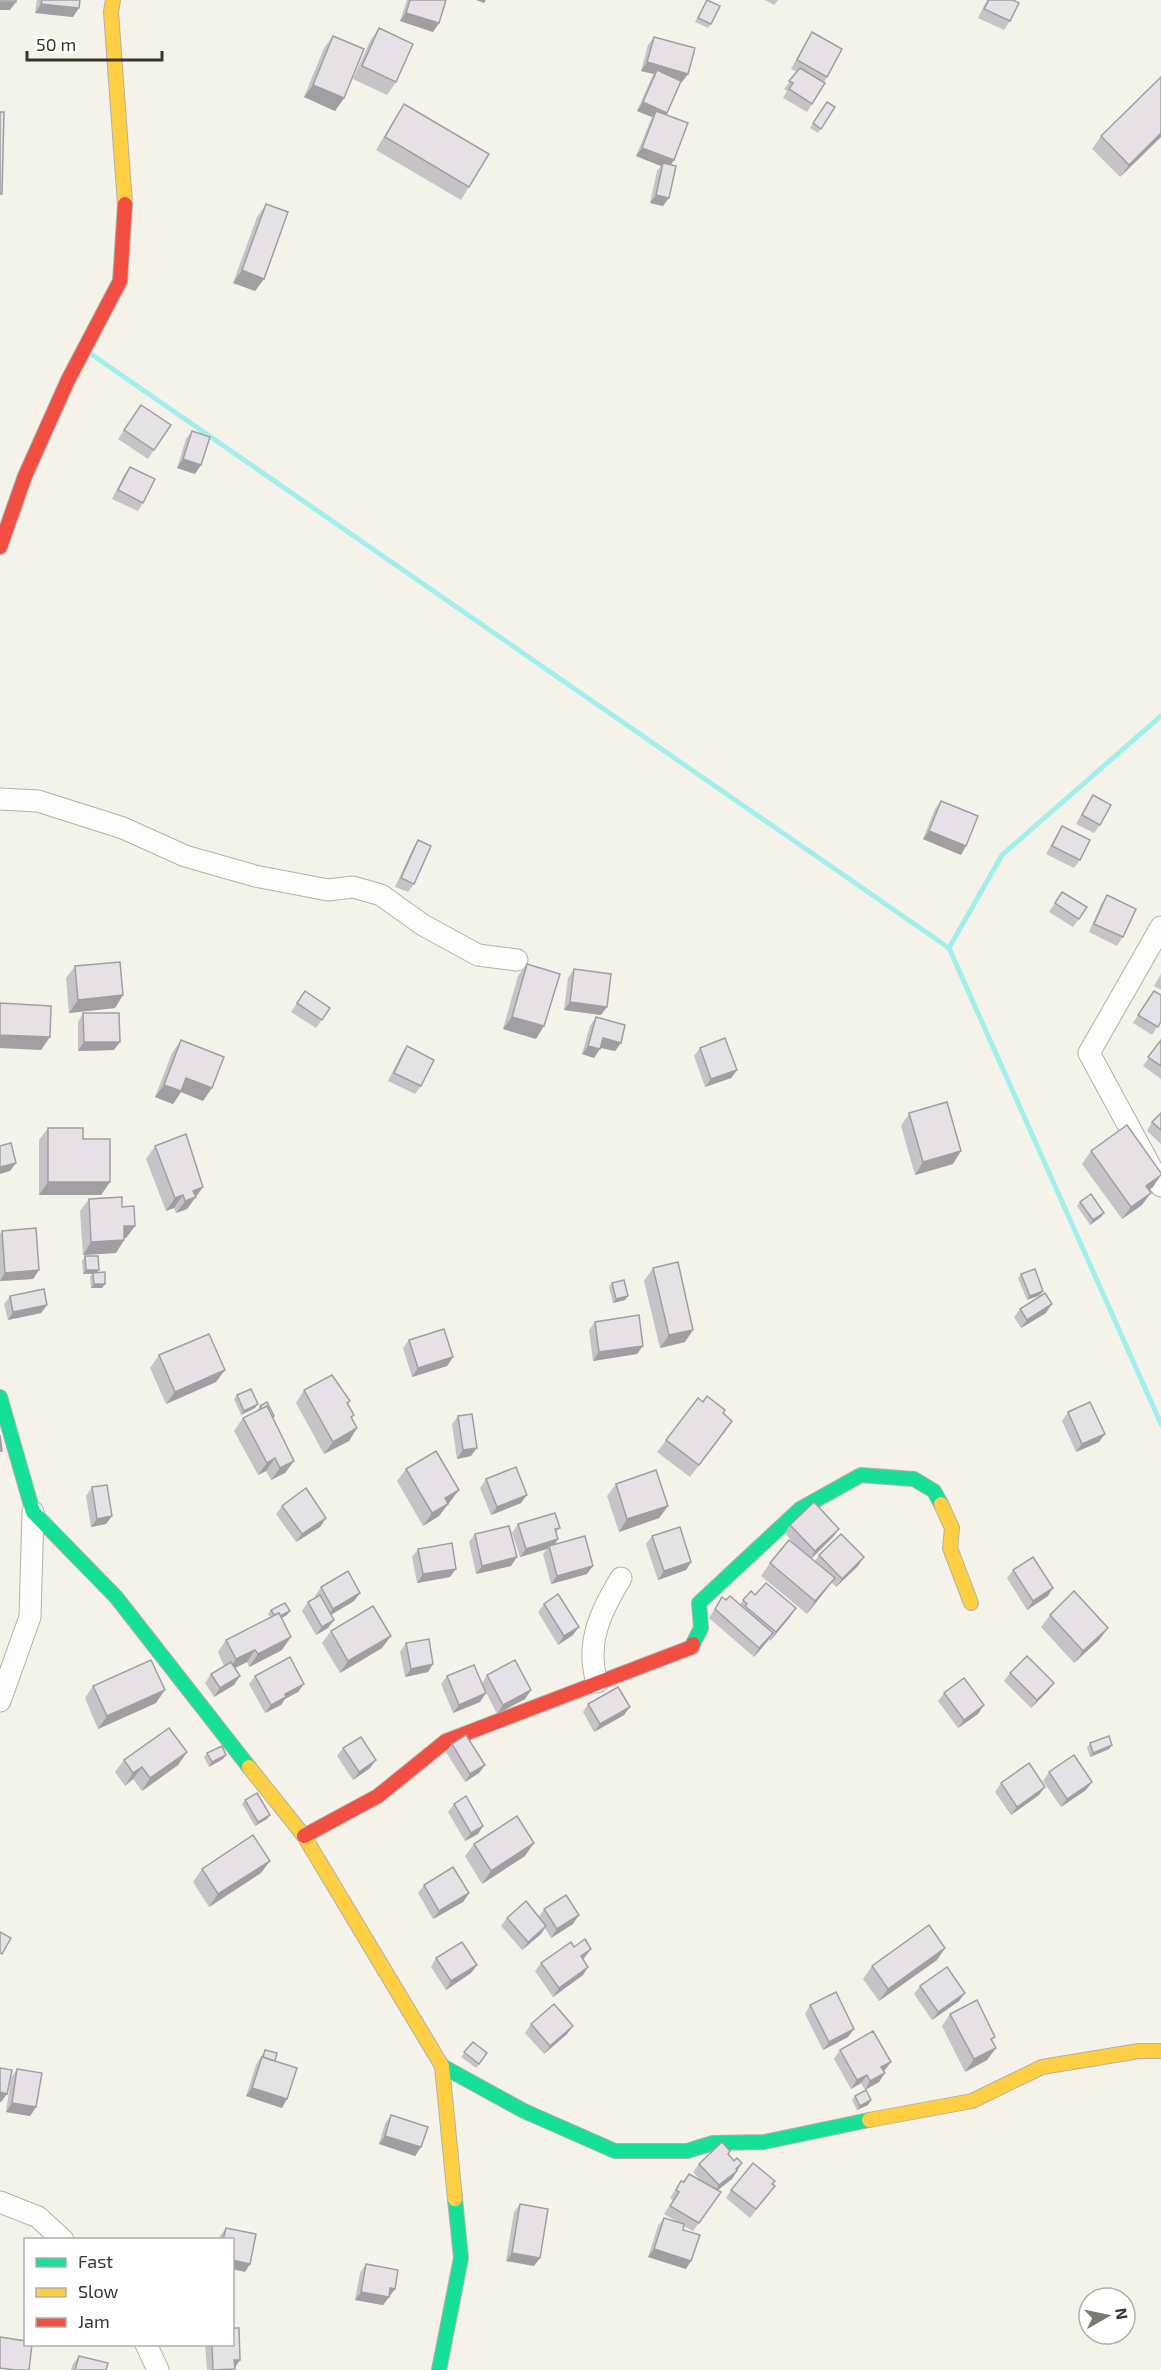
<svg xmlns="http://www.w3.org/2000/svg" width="1161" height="2370" viewBox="0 0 1161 2370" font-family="'Exo 2',sans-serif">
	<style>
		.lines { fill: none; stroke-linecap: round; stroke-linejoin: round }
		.stream { stroke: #a2eeed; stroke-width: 5 }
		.street-casing { stroke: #b2b0a9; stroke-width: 23 }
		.fast-casing { stroke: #b2b0a9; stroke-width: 16 }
		.slow-casing { stroke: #b2b0a9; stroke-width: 16 }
		.jam-casing { stroke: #b2b0a9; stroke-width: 16 }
		.street { stroke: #fefdfc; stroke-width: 21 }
		.fast { stroke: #16e098; stroke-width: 14 }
		.slow { stroke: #ffcf43; stroke-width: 14 }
		.jam { stroke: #f24e42; stroke-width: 14 }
		.wall { fill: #c8c1c7 }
		.shaded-wall { fill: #a29da2 }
		.building { fill: #e8e0e7; stroke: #a29da2; stroke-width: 1.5 }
	</style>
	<rect width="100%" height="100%" fill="#f5f2e9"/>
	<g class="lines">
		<!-- stream -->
		<g class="stream">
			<polyline points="91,354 949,948 1161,1424"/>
			<polyline points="949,948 1002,855 1161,716"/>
		</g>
		<defs>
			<g id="street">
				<polyline points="0,799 38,801 123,828 185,856 255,876 328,890 353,887 381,895 423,925 478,955 517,960"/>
				<polyline points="1161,927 1089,1053 1161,1186"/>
				<path d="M597,1682c-12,-39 4,-71 24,-104"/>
				<polyline points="0,1701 30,1617 33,1512"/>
				<polyline points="0,2202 38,2217 63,2240"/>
				<polyline points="146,2344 158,2370"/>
			</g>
			<g id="fast">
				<polyline points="0,1397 33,1512 116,1597 249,1767"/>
				<polyline points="693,1644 701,1628 699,1603 800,1509 861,1475 914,1479 934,1491 941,1504"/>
				<polyline points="442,2066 524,2111 615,2151 687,2151 713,2143 764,2142 869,2120"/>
				<polyline points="439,2370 461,2258 455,2199"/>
			</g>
			<g id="slow">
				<polyline points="113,0 111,12 125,204"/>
				<polyline points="941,1504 952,1528 950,1548 971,1603"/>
				<polyline points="249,1767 304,1836 442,2066 455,2199"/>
				<polyline points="869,2120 972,2101 1042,2067 1139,2051 1161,2051"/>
			</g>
			<g id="jam">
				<polyline points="0,547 25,476 68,380 120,281 125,204"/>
				<polyline points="304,1836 378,1796 446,1741 692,1647 693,1644"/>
			</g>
		</defs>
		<!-- street casing -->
		<use href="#street" class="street-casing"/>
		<!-- fast casing -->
		<use href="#fast" class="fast-casing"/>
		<!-- slow casing -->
		<use href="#slow" class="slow-casing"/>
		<!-- jam casing -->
		<use href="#jam" class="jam-casing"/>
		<!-- street -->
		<use href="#street" class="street"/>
		<!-- fast -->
		<use href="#fast" class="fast"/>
		<!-- slow -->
		<use href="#slow" class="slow"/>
		<!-- jam -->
		<use href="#jam" class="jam"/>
	</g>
	<!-- wall -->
	<g class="wall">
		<polygon points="37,0 80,0 73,17 35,13"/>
		<polygon points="407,0 446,0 439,23 433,32 400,21"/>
		<polygon points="707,0 711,24 708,28 695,22"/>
		<polygon points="765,0 778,0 774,5"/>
		<polygon points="987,0 1013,0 1010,21 1004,30 978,18"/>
		<polygon points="379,28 396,82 387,95 353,79 370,41"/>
		<polygon points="812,32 827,77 812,104 807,112 783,98 787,91 784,89 797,72 791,69 806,41"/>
		<polygon points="333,36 344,98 335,111 304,97 324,48"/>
		<polygon points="654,37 688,74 682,82 681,82 666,115 674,160 671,165 663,206 650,203 657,171 661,166 636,156 652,117 637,111 651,79 654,74 641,71 648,45"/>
		<polygon points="1161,77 1161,137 1120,177 1092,149 1101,136"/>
		<polygon points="827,102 835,107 818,133 810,128"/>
		<polygon points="404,104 469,187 461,200 376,150 396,116"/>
		<polygon points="266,204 264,279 255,291 233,283 257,217"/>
		<polygon points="141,405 171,425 148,459 118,439"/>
		<polygon points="192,431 195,474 177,468 186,439"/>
		<polygon points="130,467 143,503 138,511 112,499 124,475"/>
		<polygon points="1093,795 1100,825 1094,833 1076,824 1087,804"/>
		<polygon points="941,801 961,855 923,839 935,809"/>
		<polygon points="1062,826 1080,860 1074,868 1046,854 1057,834"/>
		<polygon points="418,840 414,884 408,892 395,887 413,848"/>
		<polygon points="1062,892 1079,919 1073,927 1049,912"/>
		<polygon points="1107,895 1123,937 1117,946 1089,932 1101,904"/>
		<polygon points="527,964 536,1039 503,1029 518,976"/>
		<polygon points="75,966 123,995 115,1008 69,1013 66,978"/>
		<polygon points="574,969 601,1015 564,1010 568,978"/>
		<polygon points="1161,974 1161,990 1154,986"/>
		<polygon points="305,991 330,1008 316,1028 291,1012"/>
		<polygon points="1148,999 1161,1021 1152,1035 1133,1023"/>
		<polygon points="83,1013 114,1050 78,1051 78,1022"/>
		<polygon points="596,1017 621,1043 615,1051 600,1048 594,1058 582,1054 590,1026"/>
		<polygon points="181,1040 203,1101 181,1092 173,1104 155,1097 172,1053"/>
		<polygon points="1161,1040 1161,1079 1143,1066"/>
		<polygon points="407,1046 421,1086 415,1094 388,1081 401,1055"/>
		<polygon points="700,1048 737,1070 731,1078 705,1087 694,1056"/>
		<polygon points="909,1113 953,1164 915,1175 901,1126"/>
		<polygon points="1161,1113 1161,1144 1147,1131 1152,1122"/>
		<polygon points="48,1128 83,1139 110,1182 101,1195 39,1195 39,1140"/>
		<polygon points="155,1146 203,1187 187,1209 176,1213 174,1208 166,1211 146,1159"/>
		<polygon points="1091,1151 1153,1187 1149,1190 1142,1205 1122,1219 1082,1164"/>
		<polygon points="89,1199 122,1207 135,1226 126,1238 124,1238 124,1240 116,1253 83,1255 80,1211"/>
		<polygon points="1080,1202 1104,1213 1101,1217 1090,1225 1077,1206"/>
		<polygon points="2,1231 39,1270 33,1279 0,1281 0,1234"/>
		<polygon points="85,1256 105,1284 102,1288 91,1288 90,1277 92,1274 83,1274 82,1261"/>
		<polygon points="653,1268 685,1342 660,1348 644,1281"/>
		<polygon points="1021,1274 1040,1295 1027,1300 1018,1278"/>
		<polygon points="612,1283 628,1296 625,1300 613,1303 609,1287"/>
		<polygon points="10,1296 47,1305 41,1313 8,1320 4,1304"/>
		<polygon points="1020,1309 1046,1313 1021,1328 1014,1317"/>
		<polygon points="595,1322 637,1354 593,1361 589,1330"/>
		<polygon points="409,1340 453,1357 447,1366 412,1377 403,1348"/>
		<polygon points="159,1355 216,1382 166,1404 150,1368"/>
		<polygon points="304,1390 350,1401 348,1404 354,1415 352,1418 357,1428 349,1441 324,1454 296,1403"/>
		<polygon points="237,1395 255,1408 241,1415 234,1399"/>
		<polygon points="703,1402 723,1413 732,1421 690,1477 657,1452 666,1440"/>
		<polygon points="260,1406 274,1416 273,1418 294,1461 285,1473 271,1480 266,1471 258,1475 234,1431 243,1418 258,1411 257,1410"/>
		<polygon points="1068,1412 1099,1442 1076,1452 1062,1421"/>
		<polygon points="458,1416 471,1456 457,1459 452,1424"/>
		<polygon points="406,1469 459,1490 439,1516 423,1526 397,1481"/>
		<polygon points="486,1479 521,1503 491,1515 480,1488"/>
		<polygon points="616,1484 668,1506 659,1518 619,1532 607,1496"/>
		<polygon points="92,1487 112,1516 106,1524 91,1527 86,1496"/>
		<polygon points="282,1506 326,1518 320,1527 296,1542 276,1514"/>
		<polygon points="518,1524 560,1528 556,1533 555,1545 587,1574 551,1584 543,1554 547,1549 520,1557 512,1533"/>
		<polygon points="790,1525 833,1537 811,1558 815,1561 819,1555 858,1566 836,1587 831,1582 807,1614 761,1576 770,1563 796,1546 785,1533"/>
		<polygon points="475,1534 511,1566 476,1574 469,1542"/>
		<polygon points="652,1536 691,1562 686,1570 658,1580 646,1544"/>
		<polygon points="418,1549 450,1577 417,1583 412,1557"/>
		<polygon points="1013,1570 1048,1596 1027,1610 1007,1578"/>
		<polygon points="321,1587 354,1601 331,1615 328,1628 316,1635 302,1611 308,1602 316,1598 315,1596"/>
		<polygon points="755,1595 790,1617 770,1641 769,1639 754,1657 709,1618 722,1597 726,1600 740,1605 743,1600"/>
		<polygon points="544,1604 573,1635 558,1645 538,1612"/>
		<polygon points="271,1610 287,1615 281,1618 282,1650 249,1667 247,1662 235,1668 240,1676 234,1685 214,1697 205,1683 211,1674 224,1666 218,1652 226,1640 270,1617 268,1614"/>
		<polygon points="1050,1615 1099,1640 1074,1663 1041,1627"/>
		<polygon points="331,1631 382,1648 340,1673 322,1643"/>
		<polygon points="406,1643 428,1672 405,1677 400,1652"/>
		<polygon points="1010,1673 1048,1691 1031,1708 1004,1681"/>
		<polygon points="487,1675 531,1690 525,1699 497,1714 485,1690 480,1702 453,1713 441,1684 447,1676 482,1683"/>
		<polygon points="255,1676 304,1684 298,1692 285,1699 281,1705 265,1713 249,1684"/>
		<polygon points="93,1686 156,1703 98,1729 85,1698"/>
		<polygon points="944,1693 978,1714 958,1728 938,1701"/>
		<polygon points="588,1704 624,1715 594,1732 583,1712"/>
		<polygon points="1090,1743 1112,1745 1109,1749 1090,1757 1087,1748"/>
		<polygon points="452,1744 485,1765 479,1773 465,1782 446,1752"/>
		<polygon points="343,1748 370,1768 353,1780 337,1756"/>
		<polygon points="187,1752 178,1765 142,1791 133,1779 125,1786 115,1772 124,1760"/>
		<polygon points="207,1753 226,1755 223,1759 209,1767 204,1757"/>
		<polygon points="1049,1772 1092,1782 1086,1790 1061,1807 1043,1781"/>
		<polygon points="1001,1783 1039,1795 1011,1815 995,1792"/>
		<polygon points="245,1800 267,1819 255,1826 242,1804"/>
		<polygon points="454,1804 478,1834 465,1841 448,1812"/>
		<polygon points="474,1844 525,1856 482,1884 465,1856"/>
		<polygon points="202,1869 261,1873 209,1907 193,1882"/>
		<polygon points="424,1885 469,1893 463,1902 433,1919 418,1893"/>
		<polygon points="544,1909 573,1924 551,1938 545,1928 541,1934 522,1950 501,1926 507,1918 539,1917"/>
		<polygon points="574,1947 585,1957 583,1959 588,1967 583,1975 553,1997 535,1971 541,1963"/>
		<polygon points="945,1948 937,1960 879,2001 863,1979 872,1966"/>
		<polygon points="436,1958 477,1965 471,1973 446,1990 431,1967"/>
		<polygon points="920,1986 965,1993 959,2001 932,2020 914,1994"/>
		<polygon points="810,2005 854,2029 848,2037 823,2050 805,2014"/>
		<polygon points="950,2014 992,2041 996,2048 987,2060 965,2072 942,2026"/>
		<polygon points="531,2024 573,2026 567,2034 544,2054 525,2033"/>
		<polygon points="473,2042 487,2053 476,2068 461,2057"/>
		<polygon points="265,2050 282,2108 246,2096 256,2065"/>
		<polygon points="840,2050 885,2070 883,2071 879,2082 865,2090 861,2083 851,2089 834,2059"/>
		<polygon points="17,2069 36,2107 30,2116 6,2112 11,2078"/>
		<polygon points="855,2096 868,2105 857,2110 852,2100"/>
		<polygon points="391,2115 421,2147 415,2156 379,2144 385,2124"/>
		<polygon points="728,2154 737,2171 732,2179 717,2190 721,2192 693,2231 684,2226 683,2230 686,2269 648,2257 658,2226 664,2218 678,2222 664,2214 673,2200 670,2198 681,2181 683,2182 689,2174 701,2181 693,2172 699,2164"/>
		<polygon points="773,2184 775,2186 750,2218 726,2198 731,2190"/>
		<polygon points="520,2204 534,2266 506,2261 514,2212"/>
		<polygon points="226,2228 250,2264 245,2272 232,2240 219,2240 220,2236"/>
		<polygon points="366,2264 395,2289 383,2305 355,2300 360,2273"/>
		<polygon points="205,2344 232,2344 240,2360 234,2370 207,2370"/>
		<polygon points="79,2356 106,2370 71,2370 73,2364"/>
	</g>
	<!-- shaded-wall -->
	<g class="shaded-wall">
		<polygon points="476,0 486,0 484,3"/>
		<polygon points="0,2 16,2 10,10 0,10"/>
		<polygon points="41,4 79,8 73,17 35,13"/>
		<polygon points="406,13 439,23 433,32 400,21"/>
		<polygon points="647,62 688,74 682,82 655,75 657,70 654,74 641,71"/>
		<polygon points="313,85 344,98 335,111 304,97"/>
		<polygon points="643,102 667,113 661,121 656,111 652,117 637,111"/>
		<polygon points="1161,133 1161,137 1120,177 1129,165"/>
		<polygon points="642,148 674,160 668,169 663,163 661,166 636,156"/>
		<polygon points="656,195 669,198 663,206 650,203"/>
		<polygon points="242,270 264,279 255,291 233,283"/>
		<polygon points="183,459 201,465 195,474 177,468"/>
		<polygon points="929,831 966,846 961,855 923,839"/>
		<polygon points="123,995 115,1008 69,1013 78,1000"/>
		<polygon points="570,1002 607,1007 601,1015 564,1010"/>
		<polygon points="512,1017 544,1026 536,1039 503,1029"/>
		<polygon points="0,1035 50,1037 41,1050 0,1048"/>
		<polygon points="603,1038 621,1043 615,1051 597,1047"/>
		<polygon points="84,1042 120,1042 114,1050 78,1051"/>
		<polygon points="588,1046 600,1049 594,1058 582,1054"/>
		<polygon points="737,1070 731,1078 705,1087 711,1079"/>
		<polygon points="186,1078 212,1088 203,1101 181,1092 173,1104 155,1097 164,1085"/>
		<polygon points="961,1151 953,1164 915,1175 923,1162"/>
		<polygon points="16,1163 10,1171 0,1174 0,1167"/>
		<polygon points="1161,1175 1153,1187 1137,1199 1146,1186"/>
		<polygon points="48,1182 110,1182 101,1195 39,1195"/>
		<polygon points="203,1187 187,1209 176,1213 193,1191"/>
		<polygon points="1151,1193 1142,1205 1122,1219 1131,1207"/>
		<polygon points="183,1195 174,1208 166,1211 175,1198"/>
		<polygon points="1104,1213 1101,1217 1090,1225 1093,1220"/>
		<polygon points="124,1226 135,1226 126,1238 115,1239"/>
		<polygon points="124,1240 116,1253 83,1255 91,1242"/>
		<polygon points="39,1270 33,1279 0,1281 5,1273"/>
		<polygon points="86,1270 99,1270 96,1274 83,1274"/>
		<polygon points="94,1284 105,1284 102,1288 91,1288"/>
		<polygon points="1043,1291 1040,1295 1027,1300 1030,1296"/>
		<polygon points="628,1296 625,1300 613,1303 616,1299"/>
		<polygon points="1052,1304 1046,1313 1021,1328 1027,1320"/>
		<polygon points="47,1305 41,1313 8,1320 13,1312"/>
		<polygon points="693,1330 685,1342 660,1348 669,1335"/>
		<polygon points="643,1346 637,1354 593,1361 599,1352"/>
		<polygon points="453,1357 447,1366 412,1377 418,1368"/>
		<polygon points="225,1370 216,1382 166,1404 175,1392"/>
		<polygon points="258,1404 255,1408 241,1415 244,1411"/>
		<polygon points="732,1421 724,1433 690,1477"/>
		<polygon points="357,1428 349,1441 324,1454 333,1442"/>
		<polygon points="1105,1434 1099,1442 1076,1452 1082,1444"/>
		<polygon points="477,1448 471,1456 457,1459 463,1450"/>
		<polygon points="275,1458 266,1471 258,1475 267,1463"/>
		<polygon points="294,1461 285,1473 271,1480 280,1468"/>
		<polygon points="459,1490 439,1516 423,1526 432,1513 445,1498"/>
		<polygon points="527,1495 521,1503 491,1515 497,1507"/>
		<polygon points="668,1506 659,1518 619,1532 627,1519"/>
		<polygon points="112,1516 106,1524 91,1527 97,1519"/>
		<polygon points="326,1518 320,1527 296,1542 302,1534"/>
		<polygon points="839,1529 833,1537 810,1560 815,1551"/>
		<polygon points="558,1539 553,1548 549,1546 547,1549 520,1557 526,1549"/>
		<polygon points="517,1557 511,1566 476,1574 482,1566"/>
		<polygon points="864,1557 858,1566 836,1587 842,1579"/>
		<polygon points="691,1562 686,1570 658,1580 664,1571"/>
		<polygon points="593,1566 587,1574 551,1584 557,1576"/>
		<polygon points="456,1569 450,1577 417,1583 423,1574"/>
		<polygon points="835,1578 826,1590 807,1614 815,1601"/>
		<polygon points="1053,1588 1048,1596 1027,1610 1033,1601"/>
		<polygon points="360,1593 354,1601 327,1617 333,1609"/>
		<polygon points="796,1608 790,1617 770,1641 776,1632"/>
		<polygon points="290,1611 287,1615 273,1623 276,1618"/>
		<polygon points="334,1620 328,1628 316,1635 322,1627"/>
		<polygon points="579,1627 573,1635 558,1645 564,1636"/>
		<polygon points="1108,1628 1099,1640 1074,1663 1083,1651"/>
		<polygon points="773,1633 767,1642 754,1657 759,1648"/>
		<polygon points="391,1636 382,1648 340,1673 348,1661"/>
		<polygon points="291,1637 282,1650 249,1667 258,1654"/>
		<polygon points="255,1650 247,1662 227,1672 236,1659"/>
		<polygon points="433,1664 428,1672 405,1677 411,1669"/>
		<polygon points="240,1676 234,1685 214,1697 220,1688"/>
		<polygon points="1054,1683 1048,1691 1031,1708 1037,1700"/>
		<polygon points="304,1684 298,1692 285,1699 281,1705 265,1713 271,1705 285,1694"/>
		<polygon points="165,1690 156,1703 98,1729 107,1716"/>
		<polygon points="531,1690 525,1699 497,1714 503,1705"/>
		<polygon points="486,1693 480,1702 453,1713 459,1705"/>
		<polygon points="984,1705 978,1714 958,1728 964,1720"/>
		<polygon points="630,1707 624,1715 594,1732 600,1724"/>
		<polygon points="1112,1745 1109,1749 1090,1757 1093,1753"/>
		<polygon points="187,1752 178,1765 142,1791 150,1778"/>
		<polygon points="226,1755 223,1759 209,1767 212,1762"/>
		<polygon points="376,1760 370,1768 353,1780 359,1772"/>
		<polygon points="485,1765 479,1773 465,1782 470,1774"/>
		<polygon points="142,1767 133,1779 125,1786 133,1773"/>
		<polygon points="1092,1782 1086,1790 1061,1807 1067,1799"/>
		<polygon points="1045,1787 1039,1795 1011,1815 1017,1807"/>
		<polygon points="270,1815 267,1819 255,1826 258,1822"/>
		<polygon points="483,1826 478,1834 465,1841 471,1833"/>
		<polygon points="534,1843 525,1856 482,1884 491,1871"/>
		<polygon points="270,1861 261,1873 209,1907 218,1894"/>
		<polygon points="469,1893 463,1902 433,1919 439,1911"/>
		<polygon points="579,1915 573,1924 551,1938 557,1929"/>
		<polygon points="546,1926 541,1934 522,1950 528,1942"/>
		<polygon points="945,1948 937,1960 879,2001 888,1989"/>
		<polygon points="591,1949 585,1957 575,1965 581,1956"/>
		<polygon points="477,1965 471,1973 446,1990 451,1981"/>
		<polygon points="588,1967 583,1975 553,1997 559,1988"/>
		<polygon points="965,1993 959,2001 932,2020 938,2012"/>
		<polygon points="573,2026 567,2034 544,2054 550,2046"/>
		<polygon points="854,2029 848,2037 823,2050 829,2042"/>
		<polygon points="996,2048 987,2060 965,2072 974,2059"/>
		<polygon points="891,2062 885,2070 875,2076 881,2067"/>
		<polygon points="885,2073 879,2082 865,2090 870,2081"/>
		<polygon points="867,2075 861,2083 851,2089 857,2080"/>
		<polygon points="252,2088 287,2099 282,2108 246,2096"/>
		<polygon points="0,2092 7,2094 1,2102 0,2102"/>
		<polygon points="871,2100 868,2105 857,2110 860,2106"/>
		<polygon points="12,2103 36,2107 30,2116 6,2112"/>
		<polygon points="385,2136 421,2147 415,2156 379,2144"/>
		<polygon points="742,2163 732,2179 713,2194 719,2185"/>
		<polygon points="654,2249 691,2261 686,2269 648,2257"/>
		<polygon points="512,2253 540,2258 534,2266 506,2261"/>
		<polygon points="232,2260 250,2264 245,2272 232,2269"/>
		<polygon points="390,2288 395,2289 383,2305 355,2300 361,2292"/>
		<polygon points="234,2360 240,2360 234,2368"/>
	</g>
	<!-- building -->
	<g class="building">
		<rect x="0" y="0" width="16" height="2"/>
		<polygon points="42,0 80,0 79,8 41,4"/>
		<polygon points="410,0 446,0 439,23 406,13"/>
		<polygon points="707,0 720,6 711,24 698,18"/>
		<polygon points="989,0 1013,0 1019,3 1010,21 984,9"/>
		<polygon points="379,28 413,44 396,82 362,66"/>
		<polygon points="812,32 842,49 827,77 797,60"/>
		<polygon points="333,36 364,49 344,98 313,85"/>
		<polygon points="654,37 695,48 688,74 647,62"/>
		<polygon points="800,68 825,83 812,104 789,89 793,83 789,81"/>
		<polygon points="657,70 681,81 667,113 643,102"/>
		<polygon points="1161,77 1161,133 1129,165 1101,136"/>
		<polygon points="827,102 835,107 821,129 813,123"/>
		<polygon points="404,104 489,154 469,187 385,137"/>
		<polygon points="656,111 688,123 674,160 642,148"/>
		<polygon points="0,112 4,112 2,194 0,194"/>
		<polygon points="663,163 676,166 669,198 656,195"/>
		<polygon points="266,204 288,212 264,279 242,270"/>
		<polygon points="141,405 171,425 154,450 124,430"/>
		<polygon points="192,431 210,437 201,465 183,459"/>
		<polygon points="130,467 155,479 143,503 118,490"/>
		<polygon points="1093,795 1111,805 1100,825 1082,815"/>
		<polygon points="941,801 978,816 966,846 929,831"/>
		<polygon points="1062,826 1090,840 1080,860 1052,846"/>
		<polygon points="418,840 431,846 414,884 401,878"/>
		<polygon points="1062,892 1087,907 1079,919 1055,903"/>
		<polygon points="1107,895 1136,909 1123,937 1094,924"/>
		<polygon points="120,962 123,995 78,1000 75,966"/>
		<polygon points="527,964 560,974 544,1026 512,1017"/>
		<polygon points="574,969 611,974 607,1007 570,1002"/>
		<polygon points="305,991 330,1008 322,1020 297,1003"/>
		<polygon points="1154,991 1161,995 1161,1021 1158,1027 1138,1015"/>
		<polygon points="0,1003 51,1006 50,1037 0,1035"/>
		<polygon points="83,1013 119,1013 120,1042 84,1042"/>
		<polygon points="596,1017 625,1025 621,1043 603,1038 600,1049 588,1046"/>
		<polygon points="725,1038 737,1070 711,1079 700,1048"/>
		<polygon points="181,1040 224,1057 212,1088 186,1078 181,1091 164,1085"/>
		<polygon points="1161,1040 1161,1066 1148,1057"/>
		<polygon points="407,1046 434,1060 421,1086 394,1073"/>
		<polygon points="947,1102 961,1151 923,1162 909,1113"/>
		<polygon points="1161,1113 1161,1130 1152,1122"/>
		<polygon points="1127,1125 1161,1173 1161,1175 1146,1186 1151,1193 1131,1207 1091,1151"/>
		<polygon points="48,1128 83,1128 83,1139 110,1139 110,1182 48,1182"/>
		<polygon points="186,1134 203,1187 193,1191 196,1197 185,1201 183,1195 175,1198 155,1146"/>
		<polygon points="11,1143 16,1163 0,1167 0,1146"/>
		<polygon points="1091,1194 1104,1213 1093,1220 1080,1202"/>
		<polygon points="122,1197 122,1207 134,1206 135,1226 124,1226 124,1240 91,1242 89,1199"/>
		<polygon points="36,1228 39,1270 5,1273 2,1231"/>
		<polygon points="85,1256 98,1256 99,1270 86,1270"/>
		<polygon points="678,1262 693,1330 669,1335 653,1268"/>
		<polygon points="1035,1269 1043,1291 1030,1296 1021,1274"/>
		<polygon points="105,1272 105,1284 94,1284 93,1273"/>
		<polygon points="624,1280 628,1296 616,1299 612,1283"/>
		<polygon points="44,1289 47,1305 13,1312 10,1296"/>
		<polygon points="1045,1293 1052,1304 1027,1320 1020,1309"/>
		<polygon points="639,1315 643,1346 599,1352 595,1322"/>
		<polygon points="444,1329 453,1357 418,1368 409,1340"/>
		<polygon points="209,1334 225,1370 175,1392 159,1355"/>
		<polygon points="332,1375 350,1401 347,1403 354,1415 351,1417 357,1428 333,1442 304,1390"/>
		<polygon points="251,1389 258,1404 244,1411 237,1395"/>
		<polygon points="707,1396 725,1410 723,1413 732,1421 699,1465 666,1440 698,1398 703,1402"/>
		<polygon points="267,1402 274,1416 272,1417 267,1406 262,1409 260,1406"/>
		<polygon points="1090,1402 1105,1434 1082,1444 1068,1412"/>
		<polygon points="267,1406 294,1461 280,1468 275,1458 267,1463 243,1418"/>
		<polygon points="472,1414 477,1448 463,1450 458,1416"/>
		<polygon points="0,1435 2,1451 0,1451"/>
		<polygon points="436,1451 459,1490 445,1498 448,1504 432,1513 406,1469"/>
		<polygon points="516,1467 527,1495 497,1507 486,1479"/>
		<polygon points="656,1470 668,1506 627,1519 616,1484"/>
		<polygon points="107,1485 112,1516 97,1519 92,1487"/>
		<polygon points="306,1488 326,1518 302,1534 282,1506"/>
		<polygon points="814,1502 839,1529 815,1551 790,1525"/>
		<polygon points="555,1513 560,1528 555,1529 558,1539 526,1549 518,1524"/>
		<polygon points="509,1526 517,1557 482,1566 475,1534"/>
		<polygon points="680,1527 691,1562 664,1571 652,1536"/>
		<polygon points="841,1534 864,1557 842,1579 819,1555"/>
		<polygon points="585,1536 593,1566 557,1576 549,1546"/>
		<polygon points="789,1540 835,1578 815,1601 770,1563"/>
		<polygon points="452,1543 456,1569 423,1574 418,1549"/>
		<polygon points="1033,1557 1053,1588 1033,1601 1013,1570"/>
		<polygon points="348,1571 360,1593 333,1609 321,1587"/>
		<polygon points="766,1583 796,1608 776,1632 745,1606 747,1604 743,1600 751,1591 755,1595"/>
		<polygon points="1074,1591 1108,1628 1083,1651 1050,1615"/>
		<polygon points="558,1594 579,1627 564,1636 544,1604"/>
		<polygon points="320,1595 334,1620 322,1627 308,1602"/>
		<polygon points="730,1596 773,1633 759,1648 715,1609 722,1597 726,1600"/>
		<polygon points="285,1603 290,1611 280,1616 279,1613 274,1615 271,1610"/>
		<polygon points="373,1606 391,1636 348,1661 331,1631"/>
		<polygon points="279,1613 291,1637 258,1654 255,1650 236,1659 226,1640"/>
		<polygon points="429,1639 433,1664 411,1669 406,1643"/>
		<polygon points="1027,1656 1054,1683 1037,1700 1010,1673"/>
		<polygon points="290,1657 304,1684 285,1694 286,1697 271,1705 255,1676"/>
		<polygon points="151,1660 165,1690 107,1716 93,1686"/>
		<polygon points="515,1660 531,1690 503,1705 487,1675"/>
		<polygon points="231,1662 240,1676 220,1688 211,1674"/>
		<polygon points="474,1665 486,1693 459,1705 447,1676"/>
		<polygon points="964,1678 984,1705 964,1720 944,1693"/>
		<polygon points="618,1687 630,1707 600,1724 588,1704"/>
		<polygon points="169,1728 187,1752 150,1778 142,1767 133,1773 124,1760"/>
		<polygon points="466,1735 485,1765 470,1774 452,1744"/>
		<polygon points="1109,1736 1112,1745 1093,1753 1090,1743"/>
		<polygon points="361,1737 376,1760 359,1772 343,1748"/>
		<polygon points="222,1746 226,1755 212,1762 207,1753"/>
		<polygon points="1074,1755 1092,1782 1067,1799 1049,1772"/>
		<polygon points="1029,1763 1045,1787 1017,1807 1001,1783"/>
		<polygon points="257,1793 270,1815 258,1822 245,1800"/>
		<polygon points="466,1796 483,1826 471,1833 454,1804"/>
		<polygon points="517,1816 534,1843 491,1871 474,1844"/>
		<polygon points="253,1835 270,1861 218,1894 202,1869"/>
		<polygon points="453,1867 469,1893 439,1911 424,1885"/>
		<polygon points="566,1895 579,1915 557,1929 544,1909"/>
		<polygon points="526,1901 546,1926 528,1942 507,1918"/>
		<polygon points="929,1925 945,1948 888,1989 872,1966"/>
		<polygon points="0,1932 11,1938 2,1954 0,1953"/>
		<polygon points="585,1939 591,1949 581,1956 588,1967 559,1988 541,1963 571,1942 574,1947"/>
		<polygon points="462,1942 477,1965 451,1981 436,1958"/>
		<polygon points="947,1967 965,1993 938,2012 920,1986"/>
		<polygon points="836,1992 854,2029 829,2042 810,2005"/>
		<polygon points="977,2000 995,2037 991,2039 996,2048 974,2059 950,2014"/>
		<polygon points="554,2004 573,2026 550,2046 531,2024"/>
		<polygon points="873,2031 891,2062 881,2067 885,2073 870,2081 867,2075 857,2080 840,2050"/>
		<polygon points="473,2042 487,2053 479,2064 464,2052"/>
		<polygon points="265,2050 277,2053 275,2061 263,2057"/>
		<polygon points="262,2057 297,2068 287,2099 252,2088"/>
		<polygon points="0,2068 12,2070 7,2094 0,2092"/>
		<polygon points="17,2069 42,2073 36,2107 12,2103"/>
		<polygon points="866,2090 871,2100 860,2106 855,2096"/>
		<polygon points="391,2115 428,2127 421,2147 385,2136"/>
		<polygon points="722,2142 730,2151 728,2154 734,2161 737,2158 742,2163 736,2169 737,2171 719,2185 699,2164"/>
		<polygon points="753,2163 775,2181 772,2184 775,2186 756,2209 731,2190"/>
		<polygon points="689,2174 721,2192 699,2223 670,2206 679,2192 676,2190 681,2181 684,2182"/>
		<polygon points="520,2204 548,2209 540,2258 512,2253"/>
		<polygon points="664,2218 684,2224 683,2230 700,2235 691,2261 654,2249"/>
		<polygon points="226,2228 256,2234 250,2264 232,2260 232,2240 223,2240"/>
		<polygon points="366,2264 398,2270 395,2289 390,2288 389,2297 361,2292"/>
		<polygon points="232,2328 239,2328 240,2360 234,2360 235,2369 213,2370 212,2344 232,2344"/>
		<polygon points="0,2337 26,2341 26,2344 32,2344 29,2370 15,2370 0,2368"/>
		<polygon points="79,2356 108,2363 106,2370 75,2370"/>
	</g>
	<!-- legend -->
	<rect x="24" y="2238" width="210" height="108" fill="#ffffff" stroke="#afafab" stroke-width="1.5"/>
	<rect x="36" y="2258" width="30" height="9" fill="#16e098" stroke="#afafab" stroke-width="1.5"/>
	<text x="78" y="2268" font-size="18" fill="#38362e">Fast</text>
	<rect x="36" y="2288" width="30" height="9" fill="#ffcf43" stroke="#afafab" stroke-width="1.5"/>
	<text x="78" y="2298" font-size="18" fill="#38362e">Slow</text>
	<rect x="36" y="2318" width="30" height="9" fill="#f24e42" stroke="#afafab" stroke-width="1.5"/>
	<text x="78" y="2328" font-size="18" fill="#38362e">Jam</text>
	<!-- north arrow -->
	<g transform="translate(1107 2316) rotate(81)"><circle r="28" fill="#ffffff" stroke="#afafab" stroke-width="1.5"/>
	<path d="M0-4.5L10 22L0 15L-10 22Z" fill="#7a786f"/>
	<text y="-9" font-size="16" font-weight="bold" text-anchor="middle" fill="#38362e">N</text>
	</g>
	<!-- scale -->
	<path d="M27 51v9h135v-9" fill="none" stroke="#38362e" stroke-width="3"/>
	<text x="36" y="51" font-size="18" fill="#38362e" stroke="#ffffff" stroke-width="4.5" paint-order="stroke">50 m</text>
</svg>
